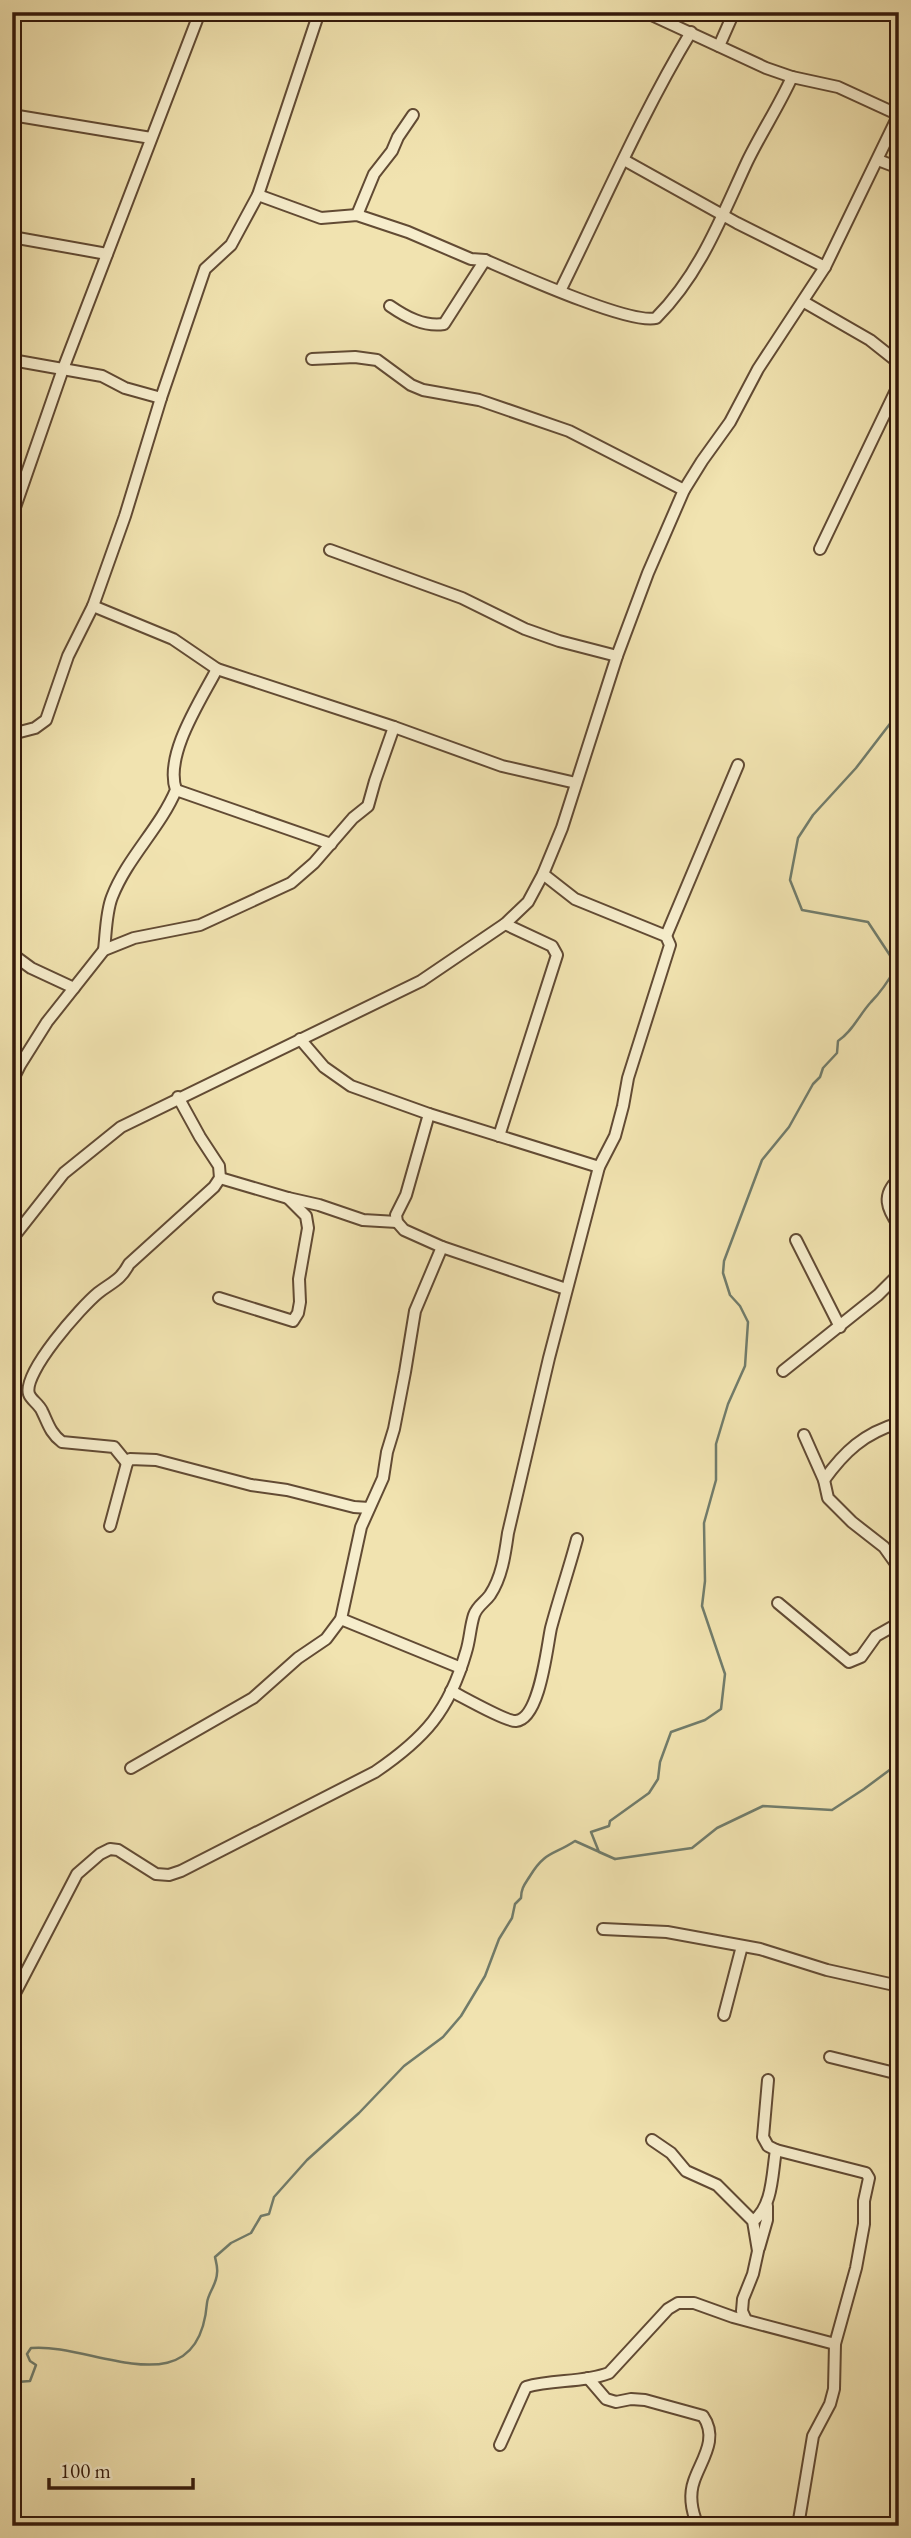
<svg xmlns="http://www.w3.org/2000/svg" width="911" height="2538" viewBox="0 0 911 2538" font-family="'EB Garamond',serif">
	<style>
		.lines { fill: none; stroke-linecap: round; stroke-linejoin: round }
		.stream { stroke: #717c6b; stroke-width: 2.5 }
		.street-casing { stroke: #624b34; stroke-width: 14 }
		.street { stroke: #f6edcc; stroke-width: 10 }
	</style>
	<rect width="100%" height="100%" fill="#f1e3b0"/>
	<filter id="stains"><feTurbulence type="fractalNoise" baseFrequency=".00286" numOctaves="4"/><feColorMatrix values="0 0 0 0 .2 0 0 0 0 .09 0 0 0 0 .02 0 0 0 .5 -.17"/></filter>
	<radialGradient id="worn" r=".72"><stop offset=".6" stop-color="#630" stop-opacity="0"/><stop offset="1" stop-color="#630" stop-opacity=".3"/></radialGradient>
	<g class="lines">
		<!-- stream -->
		<g class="stream">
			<polyline points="615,1859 692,1848 717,1828 763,1806 832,1810 864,1789 899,1763"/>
			<path d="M12,2390l5,-8 13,-1 6,-16 -6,-4 -3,-7 4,-6c60,-6 167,64 176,-45 1,-10 10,-19 10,-30 1,-5 -1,-11 -2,-16l16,-14 20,-10 10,-17 8,-2 5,-17 33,-37 52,-47 45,-47 39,-29 18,-21 24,-40 14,-37 13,-21 3,-14 6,-6c0,-10 4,-14 9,-22 15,-25 24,-21 45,-35l40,18 -16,-7 -8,-20 18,-6 1,-5 39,-28 9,-14 2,-17 11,-30 34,-12 16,-11 4,-35 -23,-68 3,-25 -1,-58 12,-43v-36l12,-40 17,-38 3,-44 -8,-16 -10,-11 -7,-22 1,-12 38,-101 27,-33 24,-43 7,-7 3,-9 14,-15 1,-12c15,-10 21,-26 33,-39 11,-11 18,-22 26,-36l-29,-44 -66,-12 -12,-30 8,-42 15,-23 43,-47 43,-56"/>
			<polyline points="12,2390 19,2398 18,2407 12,2408"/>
		</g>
		<defs>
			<g id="street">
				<polyline points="719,46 734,12"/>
				<polyline points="792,77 838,87 899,115"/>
				<polyline points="12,115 151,138"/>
				<polyline points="624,160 737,223 825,267"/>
				<polyline points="878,160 899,168"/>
				<path d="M258,195l63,23 36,-3 51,17 63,27 14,1c30,13 145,65 171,58 44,-44 65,-100 91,-156 14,-29 32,-56 45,-85l-26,-9 -121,-56"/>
				<polyline points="357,215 374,174 392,151 398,137 413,115"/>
				<polyline points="12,237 107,254"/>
				<path d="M560,291c43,-87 81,-176 131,-259"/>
				<polyline points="804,302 870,340 899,363"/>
				<path d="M390,306c16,11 34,21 54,18l41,-64"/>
				<polyline points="312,359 355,357 377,360 411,385 423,390 479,400 569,431 684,490"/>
				<polyline points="12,360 102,376 125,388 161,398 205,269 231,245 258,195 319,12"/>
				<polyline points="12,516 63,369 200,12"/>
				<polyline points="820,549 899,384"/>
				<polyline points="330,550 462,598 525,629 559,641 617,656"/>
				<polyline points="93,606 173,639 217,669 394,727 502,766 576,783"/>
				<polyline points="12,734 35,728 46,720 68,656 93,606 125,516 161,398"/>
				<polyline points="176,790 331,844"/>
				<polyline points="666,936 738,765"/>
				<path d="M104,950c2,-17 2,-38 8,-53 15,-39 48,-69 64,-107 -12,-35 25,-90 41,-121"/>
				<polyline points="12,954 31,968 74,988"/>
				<polyline points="300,1039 324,1067 351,1086 429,1114 599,1167"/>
				<polyline points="12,1081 20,1065 47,1022 104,950 134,938 200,925 291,883 314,863 353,818 368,806 375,781 394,727"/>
				<polyline points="429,1114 406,1195 396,1215 397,1222 404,1230 442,1247 566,1289"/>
				<polyline points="499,1136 557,955 552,946 505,924"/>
				<path d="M899,1179c-18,16 -12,30 0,47"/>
				<polyline points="288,1198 319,1205 363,1220 397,1222"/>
				<polyline points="12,1239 64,1173 121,1127 421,981 505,924 528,902 543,874 562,828 617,656 648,573 684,490 702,461 730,422 758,369 825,267 899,114"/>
				<polyline points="796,1240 840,1327"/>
				<polyline points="219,1298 293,1321 298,1313 300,1302 299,1279 308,1228 306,1216 288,1198 220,1178"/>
				<polyline points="783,1371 878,1295 899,1274"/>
				<polyline points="804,1435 824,1480 828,1498 852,1522 884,1547 899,1568"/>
				<path d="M127,1463l-13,-16 -52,-5c-12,-9 -14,-19 -20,-31 -3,-7 -11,-11 -13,-17 -7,-21 53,-88 69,-101 14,-11 22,-12 31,-29l85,-77 6,-9 -1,-12 -19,-29 -22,-40"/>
				<path d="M824,1480c20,-28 40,-47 75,-57"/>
				<polyline points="110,1526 127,1463 130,1459 156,1460 251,1485 287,1490 354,1507 369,1508"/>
				<polyline points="778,1603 849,1662 861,1657 876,1636 899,1623"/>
				<polyline points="341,1619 461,1668"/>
				<path d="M451,1691c12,6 56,31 65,30 24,-2 31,-75 35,-93 8,-30 18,-59 26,-89"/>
				<polyline points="131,1768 253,1698 298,1658 326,1639 341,1619 361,1527 383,1478 387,1452 394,1429 405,1372 415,1311 442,1247"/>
				<polyline points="603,1929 667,1932 760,1949 827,1970 899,1986"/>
				<path d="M12,1999l65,-125 23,-20 10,-5 8,1 38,24 13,1 12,-4 194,-99c50,-34 74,-61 91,-120 4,-12 4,-25 8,-37 3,-9 11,-13 16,-20 12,-18 15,-41 18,-62l41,-175 50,-191 16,-31 8,-30 5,-28 42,-133 -4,-9 -91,-37 -32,-25"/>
				<polyline points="724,2015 742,1946"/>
				<polyline points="830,2057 899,2074"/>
				<polyline points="652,2140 671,2153 686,2171 717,2185 753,2221 758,2251 753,2274 743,2299 742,2311 746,2320"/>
				<polyline points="776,2150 866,2173 869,2178 864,2201 864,2224 856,2268 835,2344 834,2389 830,2404 813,2436 798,2526"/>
				<path d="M753,2221c20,-14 19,-48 23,-71l-8,-4 -5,-9 5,-57"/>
				<polyline points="759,2248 767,2220 767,2206"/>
				<path d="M588,2378l18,21 10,3 15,-3 14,1 58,16c16,23 -2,44 -9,65 -5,14 -2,31 4,45"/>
				<path d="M500,2445l26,-58c27,-8 57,-4 83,-14l59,-64 10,-6h16l39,14 102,27"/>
			</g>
		</defs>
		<!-- street casing -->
		<use href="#street" class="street-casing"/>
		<!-- street -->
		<use href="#street" class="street"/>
	</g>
	<!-- margin -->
	<rect width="911" height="2538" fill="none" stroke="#f1e3b0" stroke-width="42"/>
	<rect x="14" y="14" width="883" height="2510" fill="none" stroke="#33180a" stroke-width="3.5"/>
	<rect x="21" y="21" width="869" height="2496" fill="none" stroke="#33180a" stroke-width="2"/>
	<!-- scale -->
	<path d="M49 2478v10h144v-10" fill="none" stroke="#33180a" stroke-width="3.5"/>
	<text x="60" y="2478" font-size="21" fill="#33180a" stroke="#f6edcc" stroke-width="5" paint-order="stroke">100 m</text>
	<rect width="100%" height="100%" filter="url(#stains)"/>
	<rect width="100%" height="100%" fill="url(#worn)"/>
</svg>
